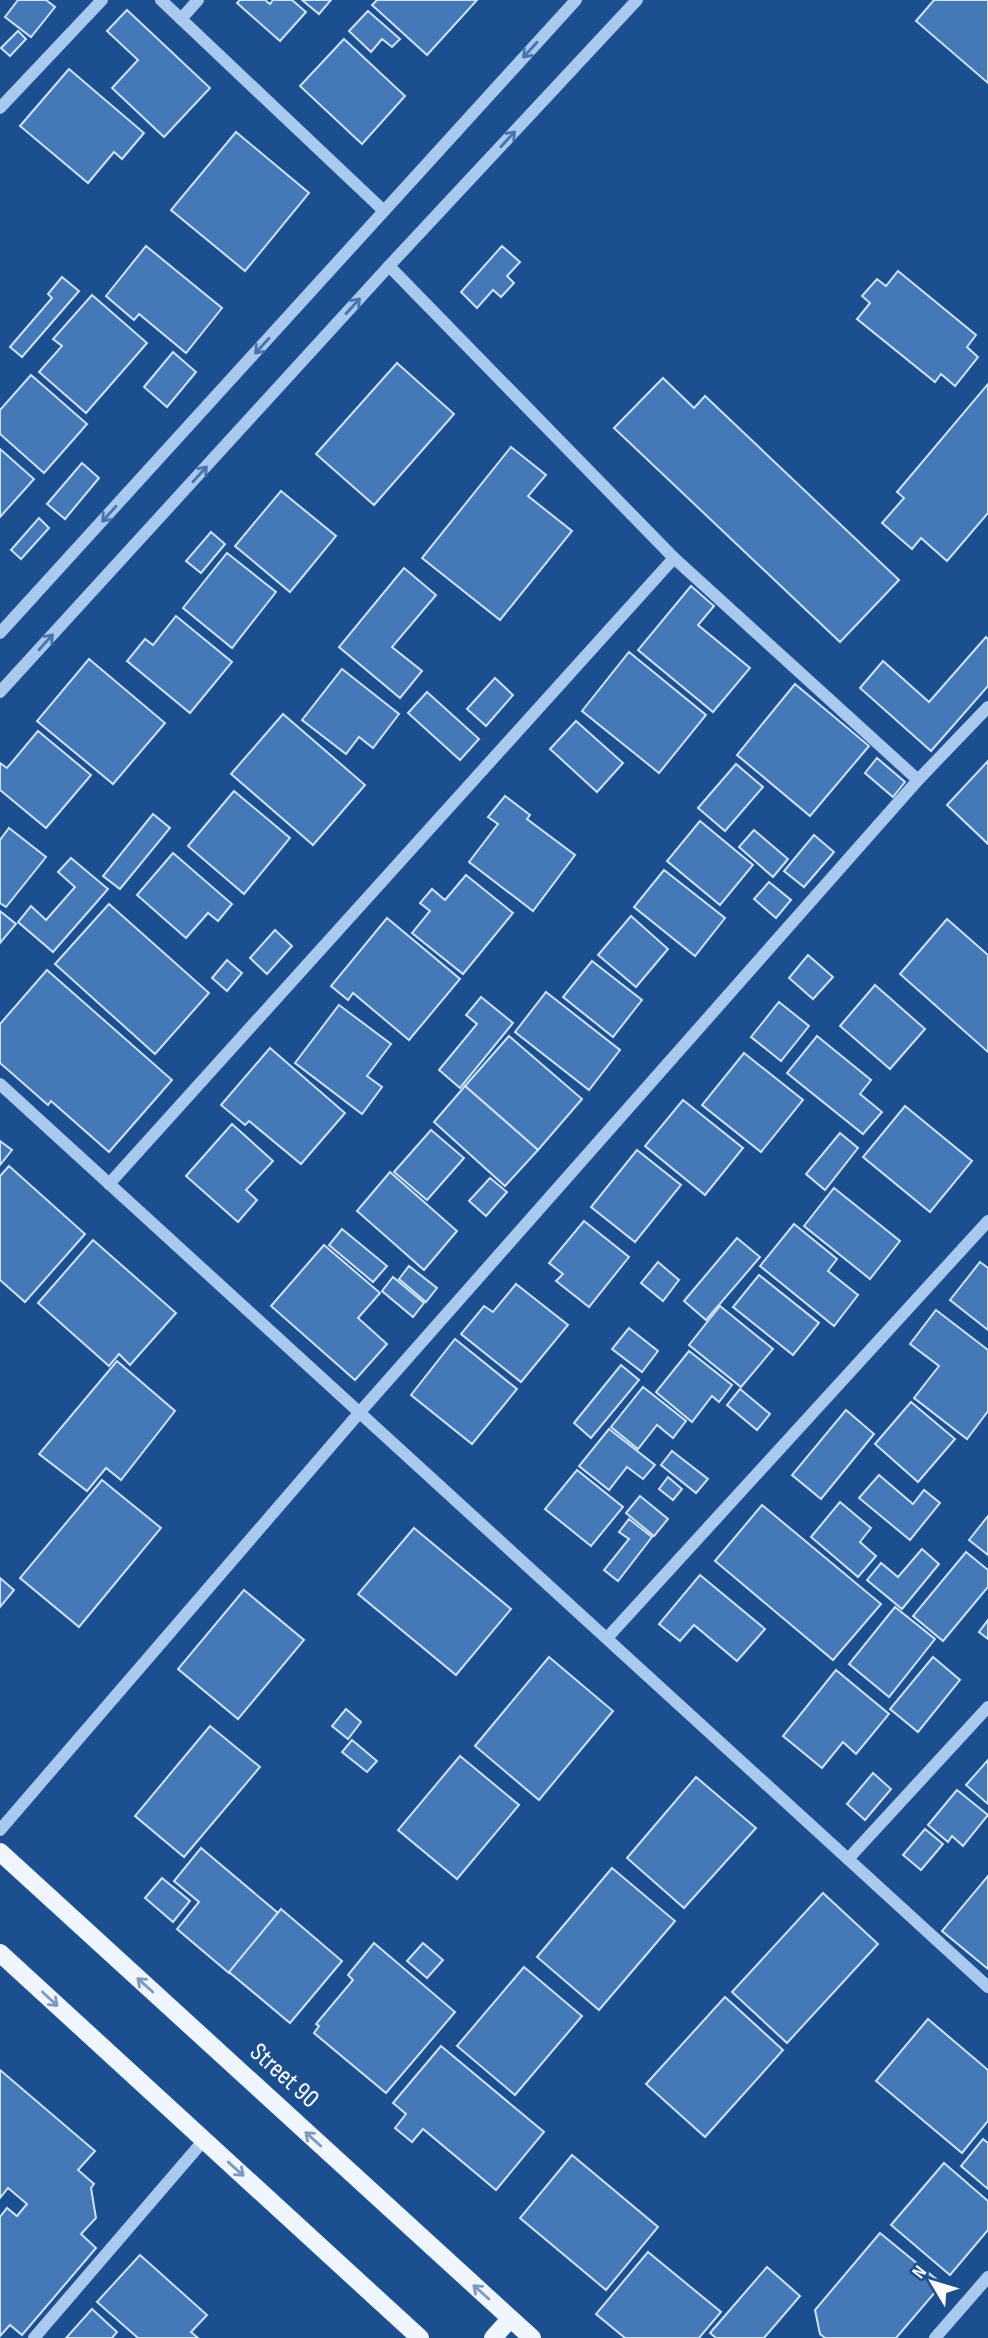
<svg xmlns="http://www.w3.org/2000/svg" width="988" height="2338" viewBox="0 0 988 2338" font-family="'Sofia Sans Condensed',sans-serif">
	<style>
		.building { fill: #4478b7; stroke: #cfe3fa; stroke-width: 2 }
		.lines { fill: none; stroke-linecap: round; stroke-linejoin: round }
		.minor { stroke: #a9c9ee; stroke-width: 12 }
		.major { stroke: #f0f6ff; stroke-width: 18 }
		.oneway { stroke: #4674ac }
		.oneway2 { stroke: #7b9ac1 }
		.labels { text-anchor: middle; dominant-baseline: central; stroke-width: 5; stroke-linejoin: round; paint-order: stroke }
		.street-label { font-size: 26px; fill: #fff; stroke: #1b4f8f }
	</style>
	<rect width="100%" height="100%" fill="#1b4f8f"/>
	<!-- building -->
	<g class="building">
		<polygon points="18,0 46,0 55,7 31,37 5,17"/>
		<polygon points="240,0 265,0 270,4 273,0 292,0 306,12 280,41 237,3"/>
		<polygon points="302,0 331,0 319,14"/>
		<polygon points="377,0 477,0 427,55 372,5"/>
		<polygon points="934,0 988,0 988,83 916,21"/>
		<polygon points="127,10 210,88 164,137 112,88 138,60 107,31"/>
		<polygon points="368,11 400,39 392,47 382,39 371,52 349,31"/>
		<polygon points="18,31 26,39 10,56 1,48"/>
		<polygon points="344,39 405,96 362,144 300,86"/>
		<polygon points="69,69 144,133 122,159 114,152 88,183 20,126"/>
		<polygon points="236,132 309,193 245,271 171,210"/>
		<polygon points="146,246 222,308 186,353 139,314 134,320 106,296"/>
		<polygon points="502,246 520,262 507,276 514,283 501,297 493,290 477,308 461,292"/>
		<polygon points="898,271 976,335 967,347 978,357 955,386 941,374 935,382 857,319 870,303 862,296 877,279 886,286"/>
		<polygon points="62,277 79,291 22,357 10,347 52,298 48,294"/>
		<polygon points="92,295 147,343 86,413 39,372 62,346 53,339"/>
		<polygon points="173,352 196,372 167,407 144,387"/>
		<polygon points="397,363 454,414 374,505 316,454"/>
		<polygon points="31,375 87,424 44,473 0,434 0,410"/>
		<polygon points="663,378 694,408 705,396 899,580 840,642 614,428"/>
		<polygon points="988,384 988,513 947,561 921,538 912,549 882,523 904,498 897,492"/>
		<polygon points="511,447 546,475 528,496 572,531 500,620 422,558"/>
		<polygon points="0,449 34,479 0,517"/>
		<polygon points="82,463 99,478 65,519 47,504"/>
		<polygon points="281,491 336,536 290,592 235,546"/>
		<polygon points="39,518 49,528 21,559 11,550"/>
		<polygon points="211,532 225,544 201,573 186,561"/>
		<polygon points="227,553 276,592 232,648 183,608"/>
		<polygon points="404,568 436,595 392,647 422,671 400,698 339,647"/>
		<polygon points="691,586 714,606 698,625 750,668 713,712 638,650"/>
		<polygon points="176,616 232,662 190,713 127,661 145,639 153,645"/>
		<polygon points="986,637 988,639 988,686 931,751 860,688 883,661 929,702"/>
		<polygon points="629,652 706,715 659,773 582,711"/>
		<polygon points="89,659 165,723 113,784 37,721"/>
		<polygon points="342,669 399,714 373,748 359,737 346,754 302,720"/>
		<polygon points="495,678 513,695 486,726 467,709"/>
		<polygon points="795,684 869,746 810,816 737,755"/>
		<polygon points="427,692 479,739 460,760 408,713"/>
		<polygon points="283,714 365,785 313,845 231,774"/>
		<polygon points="576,721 623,763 597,792 550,749"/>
		<polygon points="38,731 91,775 46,828 0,790 0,763 7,768"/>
		<polygon points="877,758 905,782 893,797 865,773"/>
		<polygon points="988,761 988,844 947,805"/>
		<polygon points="736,764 763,787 725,831 698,808"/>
		<polygon points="234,791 290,838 244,894 188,846"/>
		<polygon points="505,796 530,815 527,819 575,855 533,911 469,862 498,824 488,817"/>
		<polygon points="153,814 170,828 120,889 103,876"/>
		<polygon points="700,821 753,865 720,905 667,861"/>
		<polygon points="9,828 46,857 6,907 0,903 0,840"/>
		<polygon points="754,830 788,859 773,877 739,847"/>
		<polygon points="814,835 834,852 804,887 784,871"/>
		<polygon points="173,853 232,904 218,921 208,913 186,938 137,895"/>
		<polygon points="71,858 108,889 53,952 18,922 31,906 46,920 75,887 58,872"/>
		<polygon points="664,870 725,918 695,956 634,907"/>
		<polygon points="466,875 513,913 463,974 412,933 430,911 420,903 432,889 445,900"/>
		<polygon points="769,882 791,900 776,918 754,899"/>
		<polygon points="109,904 209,993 155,1054 55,964"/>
		<polygon points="0,911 16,924 0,943"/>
		<polygon points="631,916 668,949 636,987 598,955"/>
		<polygon points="387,918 460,979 409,1040 353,993 348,1000 331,986"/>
		<polygon points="947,919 988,955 988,1052 900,974"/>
		<polygon points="275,930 292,946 267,974 250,958"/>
		<polygon points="808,955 833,977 813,999 789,978"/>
		<polygon points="227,960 242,973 227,991 212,978"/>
		<polygon points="592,961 642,1000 613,1037 563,997"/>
		<polygon points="47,970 172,1080 109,1152 51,1101 48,1105 0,1063 0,1024"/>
		<polygon points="875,985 925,1029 890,1069 840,1026"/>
		<polygon points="546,992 620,1050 589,1090 515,1032"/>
		<polygon points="481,997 513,1023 460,1088 439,1070 477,1024 466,1015"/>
		<polygon points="779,1002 809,1026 781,1061 751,1037"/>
		<polygon points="339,1005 391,1044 367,1076 382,1087 362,1114 295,1063"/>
		<polygon points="509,1036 582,1099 538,1150 465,1086"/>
		<polygon points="817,1036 871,1080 860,1094 882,1112 863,1134 787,1073"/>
		<polygon points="270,1048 345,1113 301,1164 249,1121 245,1125 221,1105"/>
		<polygon points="744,1053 803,1100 761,1152 702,1105"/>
		<polygon points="465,1086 538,1150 505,1186 434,1122"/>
		<polygon points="683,1100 743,1148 705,1195 645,1146"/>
		<polygon points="905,1106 972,1161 930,1212 863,1157"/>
		<polygon points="232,1124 273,1161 246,1190 257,1200 238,1222 186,1176"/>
		<polygon points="431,1130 464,1158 427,1200 394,1172"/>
		<polygon points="840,1133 858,1148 825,1190 806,1174"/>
		<polygon points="0,1141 12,1150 0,1165"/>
		<polygon points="637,1150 681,1185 635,1242 591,1207"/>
		<polygon points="9,1166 85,1234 25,1302 0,1280 0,1176"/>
		<polygon points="390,1172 457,1231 424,1270 357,1211"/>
		<polygon points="490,1178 507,1192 486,1216 469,1201"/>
		<polygon points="834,1188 900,1241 870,1279 804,1226"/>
		<polygon points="584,1221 629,1257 589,1307 556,1281 563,1274 549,1263"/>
		<polygon points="794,1224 837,1259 828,1271 858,1295 834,1326 760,1266"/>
		<polygon points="342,1229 387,1266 373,1282 329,1245"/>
		<polygon points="737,1238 760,1257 706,1320 684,1301"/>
		<polygon points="93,1240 176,1313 130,1365 119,1354 109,1366 38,1303"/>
		<polygon points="324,1245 380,1293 358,1318 387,1344 355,1380 271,1306"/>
		<polygon points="658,1262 679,1280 663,1301 641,1283"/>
		<polygon points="980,1262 988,1268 988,1330 950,1300"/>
		<polygon points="409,1266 437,1288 426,1302 399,1279"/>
		<polygon points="759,1275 819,1323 793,1355 733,1307"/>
		<polygon points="393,1277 424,1303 413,1317 382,1291"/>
		<polygon points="516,1284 568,1325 521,1382 461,1334 484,1306 493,1312"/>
		<polygon points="720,1306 773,1349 741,1387 689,1345"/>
		<polygon points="936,1310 988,1350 988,1411 967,1439 914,1398 939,1366 910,1344"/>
		<polygon points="629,1328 658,1351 642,1372 612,1349"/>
		<polygon points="455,1339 517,1389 472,1444 411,1395"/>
		<polygon points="689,1351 732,1385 719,1402 712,1396 692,1422 656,1392"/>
		<polygon points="117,1361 175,1411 121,1480 106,1468 87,1491 39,1454"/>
		<polygon points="621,1365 639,1380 591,1438 574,1423"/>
		<polygon points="643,1387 686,1421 673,1438 657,1425 638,1449 611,1427"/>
		<polygon points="740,1389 770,1414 757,1430 727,1405"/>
		<polygon points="911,1402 955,1439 918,1482 875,1444"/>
		<polygon points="846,1410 874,1434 821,1499 792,1475"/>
		<polygon points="609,1429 655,1465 643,1479 627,1467 609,1490 579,1466"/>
		<polygon points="672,1451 708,1479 696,1493 661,1465"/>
		<polygon points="577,1470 623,1507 591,1546 545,1509"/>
		<polygon points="879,1475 913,1504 924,1490 940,1503 910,1540 859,1498"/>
		<polygon points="668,1477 682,1489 673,1500 659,1489"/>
		<polygon points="102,1480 161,1528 79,1627 20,1578"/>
		<polygon points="640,1496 668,1519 654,1536 626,1513"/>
		<polygon points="840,1502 871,1528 860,1542 876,1556 858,1577 811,1537"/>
		<polygon points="762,1505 881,1604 833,1660 715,1561"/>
		<polygon points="988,1516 988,1555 969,1540"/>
		<polygon points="629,1519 652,1537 618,1581 604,1570 629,1539 619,1532"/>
		<polygon points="414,1528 511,1609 456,1675 358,1594"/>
		<polygon points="922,1549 939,1564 902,1609 867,1580 881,1563 898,1577"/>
		<polygon points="966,1552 988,1570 988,1587 943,1641 913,1616"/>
		<polygon points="700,1575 765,1629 737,1661 694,1625 680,1641 659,1624"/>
		<polygon points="0,1578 14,1590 0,1607"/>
		<polygon points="244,1590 304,1640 238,1719 178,1669"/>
		<polygon points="895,1607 935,1639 889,1697 849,1664"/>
		<polygon points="988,1620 988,1639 979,1632"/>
		<polygon points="549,1657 613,1711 539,1800 475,1746"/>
		<polygon points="933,1657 960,1680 918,1732 890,1709"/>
		<polygon points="836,1670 889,1714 856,1754 843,1742 822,1768 783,1736"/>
		<polygon points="346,1709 361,1722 348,1739 332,1726"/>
		<polygon points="210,1726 260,1767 184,1857 135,1816"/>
		<polygon points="352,1740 377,1761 367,1772 342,1752"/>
		<polygon points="460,1756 519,1805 457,1879 398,1830"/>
		<polygon points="988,1760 988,1804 966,1785"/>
		<polygon points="873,1773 891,1789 865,1820 847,1804"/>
		<polygon points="696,1777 756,1828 684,1908 627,1858"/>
		<polygon points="957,1790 988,1815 963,1846 952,1836 948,1842 928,1825"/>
		<polygon points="925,1829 943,1844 921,1870 903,1855"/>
		<polygon points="201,1848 278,1913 229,1973 177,1929 199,1902 174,1881"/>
		<polygon points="612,1868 675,1921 599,2010 537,1957"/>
		<polygon points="988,1876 988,1969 942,1931"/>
		<polygon points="162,1878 190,1901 173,1922 145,1898"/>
		<polygon points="823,1893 878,1944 787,2043 732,1992"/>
		<polygon points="281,1909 342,1961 290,2023 229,1972"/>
		<polygon points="374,1943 455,2012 386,2093 314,2033 319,2026 316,2024 353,1980 348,1975"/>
		<polygon points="423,1943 443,1960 427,1978 407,1961"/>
		<polygon points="524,1967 582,2016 515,2095 457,2046"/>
		<polygon points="725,1997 783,2050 705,2137 646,2084"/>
		<polygon points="928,2019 988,2070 988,2121 962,2153 876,2081"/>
		<polygon points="441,2046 544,2132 496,2190 423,2129 412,2142 395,2128 406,2114 393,2103"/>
		<polygon points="0,2070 95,2151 78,2170 94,2184 91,2188 96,2218 81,2234 96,2248 22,2335 10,2325 0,2336 0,2217 7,2208 17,2216 27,2204 8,2188 0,2198"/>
		<polygon points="983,2139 988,2143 988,2189 961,2166"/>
		<polygon points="572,2155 658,2227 606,2290 520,2218"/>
		<polygon points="944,2163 988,2201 988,2230 950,2275 891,2225"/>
		<polygon points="880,2233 942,2284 896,2338 825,2338 820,2334 815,2310"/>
		<polygon points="648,2252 721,2312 699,2338 625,2338 596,2314"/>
		<polygon points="140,2255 207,2315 191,2332 198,2338 138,2338 97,2302"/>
		<polygon points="767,2267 800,2296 764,2338 716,2338 710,2333"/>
		<polygon points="92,2309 117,2332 112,2338 66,2338"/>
	</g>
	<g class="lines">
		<!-- minor -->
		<g class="minor">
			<polyline points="161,0 384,211"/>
			<polyline points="181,19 198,0"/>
			<polyline points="0,108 102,0"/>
			<polyline points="389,266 674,558 918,780"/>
			<polyline points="0,633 576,0"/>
			<polyline points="0,692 389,266 637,0"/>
			<polyline points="0,1084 988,1987"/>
			<polyline points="109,1184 674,558"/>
			<polyline points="607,1638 988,1221"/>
			<polyline points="0,1830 360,1412 918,780 988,707"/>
			<polyline points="848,1859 988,1707"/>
			<polyline points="34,2338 204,2140"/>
			<polyline points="935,2338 988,2277"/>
		</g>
		<!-- major -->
		<g class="major">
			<polyline points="0,1852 532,2338"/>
			<polyline points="0,1953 420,2338"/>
			<polyline points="493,2338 510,2319"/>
		</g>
	</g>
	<!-- one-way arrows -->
	<defs><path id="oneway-shaft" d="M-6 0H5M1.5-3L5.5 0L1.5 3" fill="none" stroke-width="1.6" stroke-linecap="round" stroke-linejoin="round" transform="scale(1.75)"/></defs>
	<g class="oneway">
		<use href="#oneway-shaft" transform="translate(530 50) rotate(132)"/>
		<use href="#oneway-shaft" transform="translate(508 139) rotate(-47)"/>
		<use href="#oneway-shaft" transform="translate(353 306) rotate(-48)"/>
		<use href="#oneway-shaft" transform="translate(262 346) rotate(132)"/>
		<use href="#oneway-shaft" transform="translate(200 474) rotate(-48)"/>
		<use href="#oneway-shaft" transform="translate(109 514) rotate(132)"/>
		<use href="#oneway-shaft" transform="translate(46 642) rotate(-48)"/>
	</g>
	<g class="oneway2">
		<use href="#oneway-shaft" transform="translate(145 1985) rotate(-138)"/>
		<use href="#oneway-shaft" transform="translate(50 1999) rotate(43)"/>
		<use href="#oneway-shaft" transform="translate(313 2139) rotate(-138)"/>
		<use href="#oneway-shaft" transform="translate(236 2169) rotate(42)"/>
		<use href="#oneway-shaft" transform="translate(481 2292) rotate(-138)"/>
	</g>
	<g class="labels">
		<!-- street labels -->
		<g class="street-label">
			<text transform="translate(284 2076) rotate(42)">Street 90</text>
		</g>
	</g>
	<!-- north arrow -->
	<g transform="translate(932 2282) rotate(308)" stroke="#1b4f8f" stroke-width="5" paint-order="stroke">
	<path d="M0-5L12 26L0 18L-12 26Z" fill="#ffffff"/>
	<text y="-10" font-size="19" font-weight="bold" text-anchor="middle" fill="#ffffff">N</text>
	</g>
</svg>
